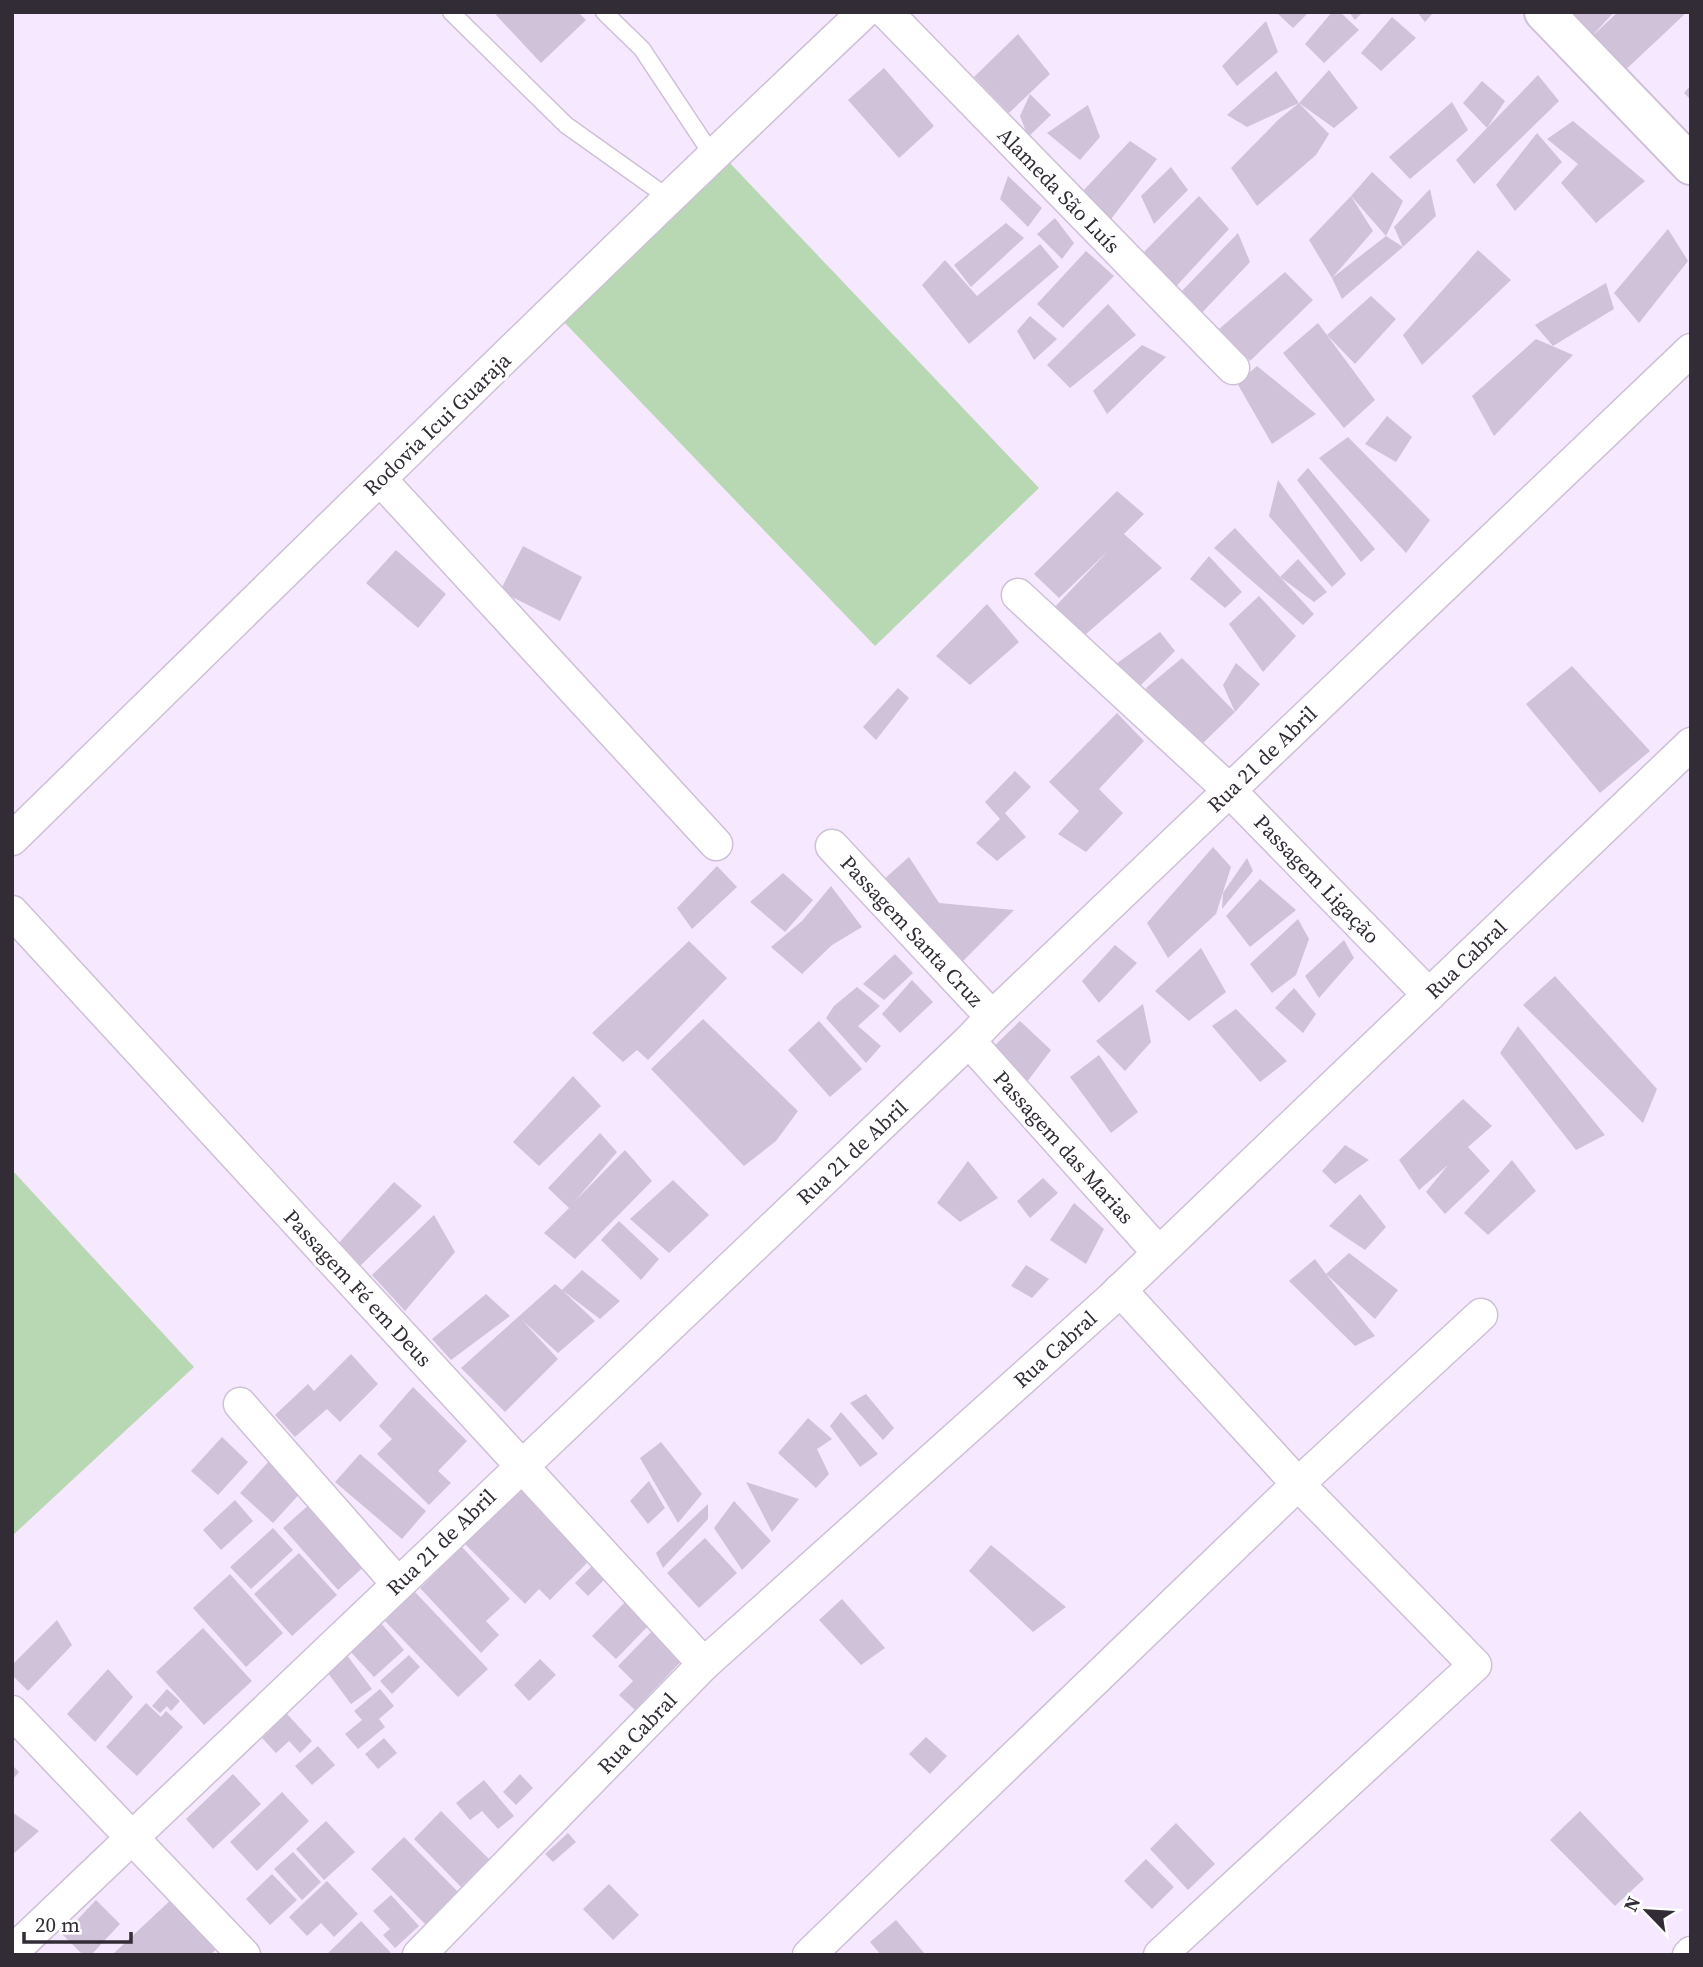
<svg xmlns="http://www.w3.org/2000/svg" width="1703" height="1967" viewBox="0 0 1703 1967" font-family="'Source Serif 4',serif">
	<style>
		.green { fill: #b7d8b2 }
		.building { fill: #d0c3d9 }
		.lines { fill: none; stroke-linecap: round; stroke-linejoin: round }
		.lane-casing { stroke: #cdc0d7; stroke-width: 19 }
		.street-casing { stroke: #cdc0d7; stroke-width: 35 }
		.secondary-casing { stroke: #cdc0d7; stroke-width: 42 }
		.lane { stroke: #fff; stroke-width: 16 }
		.street { stroke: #fff; stroke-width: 32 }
		.secondary { stroke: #fff; stroke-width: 38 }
		.labels { text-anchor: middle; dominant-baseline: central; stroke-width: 7; stroke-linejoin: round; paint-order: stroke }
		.street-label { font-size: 21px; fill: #312c35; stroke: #fff }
	</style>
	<rect width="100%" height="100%" fill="#f5e8ff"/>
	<!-- green -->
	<g class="green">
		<polygon points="727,160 1039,488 875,646 564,322"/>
		<polygon points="12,1170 194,1367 12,1536"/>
	</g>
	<!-- building -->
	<g class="building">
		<polygon points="498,12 578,12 586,20 541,63 496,15"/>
		<polygon points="1276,12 1309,12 1293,28"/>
		<polygon points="1332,12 1340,12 1359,30 1324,63 1305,44"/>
		<polygon points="1349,12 1363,12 1355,20"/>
		<polygon points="1417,12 1434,12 1425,22"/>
		<polygon points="1573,12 1614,12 1593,35"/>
		<polygon points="1618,12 1687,12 1620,75 1588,40"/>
		<polygon points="1392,17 1416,38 1381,71 1361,53"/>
		<polygon points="1266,21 1278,52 1237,86 1222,66"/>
		<polygon points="1018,34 1050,74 1009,113 974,77"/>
		<polygon points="884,68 934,126 899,158 848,100"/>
		<polygon points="1329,70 1358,108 1334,128 1299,103"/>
		<polygon points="1276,71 1299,103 1247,127 1227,115"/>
		<polygon points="1538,75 1559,101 1474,184 1456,160"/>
		<polygon points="1482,81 1505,101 1487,128 1463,103"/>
		<polygon points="1691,85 1691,100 1684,93"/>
		<polygon points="1030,94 1051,115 1028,137 1020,116"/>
		<polygon points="1452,102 1468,130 1410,179 1389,157"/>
		<polygon points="1299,103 1329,134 1316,155 1257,206 1231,168 1278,120"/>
		<polygon points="1088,105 1100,137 1080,160 1047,133"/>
		<polygon points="1573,121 1645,181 1596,223 1561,183 1578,164 1547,139"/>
		<polygon points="1537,133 1562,162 1515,211 1496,185"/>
		<polygon points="1130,141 1157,159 1108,223 1082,192"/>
		<polygon points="1171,167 1188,190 1154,224 1141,196"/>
		<polygon points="1372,172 1403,201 1386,236 1351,196"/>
		<polygon points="1008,176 1042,208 1028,227 1000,199"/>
		<polygon points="1430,189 1436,216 1403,247 1394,227"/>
		<polygon points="1199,196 1229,229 1170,293 1142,254"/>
		<polygon points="1351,196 1373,231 1332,278 1309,240"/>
		<polygon points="1055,218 1074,243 1062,259 1037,234"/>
		<polygon points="1006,223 1024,238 971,287 954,265"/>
		<polygon points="1668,229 1688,261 1639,323 1614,293"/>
		<polygon points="1238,233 1250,262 1197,318 1180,293"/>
		<polygon points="1386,236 1403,247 1342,299 1332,278"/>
		<polygon points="1040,244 1059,267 969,344 922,285 945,260 977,296"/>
		<polygon points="1478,250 1511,280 1422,365 1403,335"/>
		<polygon points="1086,251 1114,276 1063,328 1037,304"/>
		<polygon points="1285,272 1313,300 1250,361 1219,329"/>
		<polygon points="1606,283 1614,309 1553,346 1535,325"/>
		<polygon points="1371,296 1396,319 1355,364 1327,335"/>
		<polygon points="1108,304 1136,335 1070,388 1047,365"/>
		<polygon points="1030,316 1057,339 1034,360 1017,331"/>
		<polygon points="1318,323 1375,400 1344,428 1283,353"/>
		<polygon points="1536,339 1573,355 1494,436 1472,396"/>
		<polygon points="1142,345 1166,357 1107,414 1093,391"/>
		<polygon points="1257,366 1316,414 1272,444 1237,383"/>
		<polygon points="1387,416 1412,437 1396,462 1365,444"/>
		<polygon points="1348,437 1430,520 1406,553 1319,458"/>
		<polygon points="1308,468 1375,549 1361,562 1297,480"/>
		<polygon points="1278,480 1346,574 1332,587 1269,516"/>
		<polygon points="1117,491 1144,514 1124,534 1162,568 1078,641 1051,611 1108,551 1059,598 1034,574"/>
		<polygon points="1235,528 1314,614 1303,625 1214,548"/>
		<polygon points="523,546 582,577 560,621 500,591"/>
		<polygon points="396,550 446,594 418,628 366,583"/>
		<polygon points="1209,556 1242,592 1225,608 1190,579"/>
		<polygon points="1298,559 1327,592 1314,602 1280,577"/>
		<polygon points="1259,596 1296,636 1263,672 1229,624"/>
		<polygon points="987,604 1019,642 970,685 936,656"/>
		<polygon points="1160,632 1175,651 1136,690 1116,664"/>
		<polygon points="1182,658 1235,712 1203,743 1149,712 1146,688"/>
		<polygon points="1236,663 1260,684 1235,712 1223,685"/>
		<polygon points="1572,666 1650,751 1600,793 1526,704"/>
		<polygon points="898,688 909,698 876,740 863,727"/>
		<polygon points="1117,713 1144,741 1099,789 1123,813 1086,852 1058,834 1079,811 1049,782"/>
		<polygon points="1015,771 1031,787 1005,813 1026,837 997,861 976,843 1000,819 985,802"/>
		<polygon points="1213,847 1231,867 1216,914 1168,958 1147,923"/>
		<polygon points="909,857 939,903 1014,910 963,961 882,881"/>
		<polygon points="1247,858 1253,871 1222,909 1223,893"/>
		<polygon points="717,866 737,887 692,929 677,908"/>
		<polygon points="783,873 813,900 785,932 750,902"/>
		<polygon points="1260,879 1296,910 1250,947 1226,916"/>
		<polygon points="831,886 862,927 832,945 802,974 771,947 802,921"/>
		<polygon points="1298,919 1309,939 1296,975 1272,993 1250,964"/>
		<polygon points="1344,940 1354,958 1319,998 1305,976"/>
		<polygon points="689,941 727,978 648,1060 637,1050 623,1062 592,1033"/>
		<polygon points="1115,945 1137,963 1099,1003 1082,981"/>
		<polygon points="1201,948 1226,992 1189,1021 1155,991"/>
		<polygon points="895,954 913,973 884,1000 863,984"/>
		<polygon points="1555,976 1657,1089 1643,1123 1523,1005"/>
		<polygon points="912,980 933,1002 900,1033 882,1014"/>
		<polygon points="857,987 880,1006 858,1026 881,1046 866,1063 826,1018 834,1006"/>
		<polygon points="1294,988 1316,1014 1303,1033 1275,1008"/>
		<polygon points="1143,1004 1151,1042 1125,1071 1096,1041"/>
		<polygon points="1236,1009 1287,1061 1260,1082 1212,1026"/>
		<polygon points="703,1019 798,1111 776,1141 744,1166 651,1069"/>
		<polygon points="819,1021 862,1069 830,1097 788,1050"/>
		<polygon points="1020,1021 1051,1050 1027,1082 991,1049"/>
		<polygon points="1518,1026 1605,1135 1576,1150 1500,1053"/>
		<polygon points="1099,1055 1138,1112 1111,1133 1070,1077"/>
		<polygon points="573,1076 601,1106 539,1166 513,1142"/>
		<polygon points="1463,1099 1492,1126 1468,1147 1490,1171 1445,1214 1426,1192 1448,1165 1419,1190 1399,1160"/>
		<polygon points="600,1133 617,1152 575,1201 625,1150 652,1181 575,1259 544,1233 569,1208 548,1188"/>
		<polygon points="1345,1145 1369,1160 1335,1184 1322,1171"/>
		<polygon points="1512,1160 1536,1191 1488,1235 1464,1213"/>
		<polygon points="968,1161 998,1198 960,1222 937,1203"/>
		<polygon points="1043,1178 1058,1193 1030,1218 1017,1201"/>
		<polygon points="673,1180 709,1215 669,1253 630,1219"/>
		<polygon points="394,1182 422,1206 358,1268 336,1246"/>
		<polygon points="1360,1194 1386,1227 1365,1250 1329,1226"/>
		<polygon points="1074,1203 1104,1229 1086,1264 1050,1240"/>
		<polygon points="434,1215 455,1252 405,1311 372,1275"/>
		<polygon points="619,1221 659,1259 641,1280 601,1240"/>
		<polygon points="1349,1253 1398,1290 1375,1319 1326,1274 1375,1336 1355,1346 1289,1281 1315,1259 1326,1274"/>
		<polygon points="1026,1265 1049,1279 1032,1298 1011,1286"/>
		<polygon points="582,1270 620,1301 600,1319 562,1290 595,1321 558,1353 522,1320 558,1359 505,1412 461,1368 555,1284 562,1290"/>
		<polygon points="486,1294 510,1316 451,1360 432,1339"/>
		<polygon points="351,1354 378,1384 340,1422 327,1409 295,1437 275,1415 308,1384 314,1391"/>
		<polygon points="413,1387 467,1441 438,1471 451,1483 429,1505 377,1454 392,1439 379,1426"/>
		<polygon points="866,1394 894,1428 883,1440 850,1403"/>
		<polygon points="841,1412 878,1454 860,1467 830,1426"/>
		<polygon points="808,1418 832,1439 817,1449 829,1474 816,1488 778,1453"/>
		<polygon points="222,1437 248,1462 218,1495 191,1471"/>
		<polygon points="661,1442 702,1494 678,1523 640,1458"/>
		<polygon points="360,1454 426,1511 402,1539 335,1482"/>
		<polygon points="271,1459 304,1489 273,1523 240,1493"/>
		<polygon points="649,1481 665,1508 648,1524 630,1501"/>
		<polygon points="746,1482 799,1499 772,1532"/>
		<polygon points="523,1485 594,1556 550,1600 539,1589 525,1604 464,1543"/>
		<polygon points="235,1500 253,1521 221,1550 203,1530"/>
		<polygon points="734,1501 771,1541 742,1570 714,1528"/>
		<polygon points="312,1502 367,1564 338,1590 283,1528"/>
		<polygon points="708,1504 708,1519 663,1568 656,1553"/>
		<polygon points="273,1528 293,1550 251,1589 230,1567"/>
		<polygon points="705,1538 737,1573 699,1608 667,1573"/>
		<polygon points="991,1545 1066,1607 1033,1632 969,1571"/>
		<polygon points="462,1547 510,1599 486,1621 499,1635 481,1653 420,1588"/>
		<polygon points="299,1553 337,1595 292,1636 254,1594"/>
		<polygon points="592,1566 605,1579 588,1596 575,1583"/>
		<polygon points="230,1574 283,1633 246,1667 193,1608"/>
		<polygon points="414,1591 488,1669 458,1697 385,1621"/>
		<polygon points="628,1599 652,1622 616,1659 592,1636"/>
		<polygon points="842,1599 885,1648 861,1665 819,1620"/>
		<polygon points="57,1620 72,1645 28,1691 12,1675 12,1665"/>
		<polygon points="380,1622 404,1650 374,1677 349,1650"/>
		<polygon points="203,1628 252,1681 204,1725 156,1672"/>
		<polygon points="654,1629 684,1658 635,1710 619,1695 633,1681 618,1666"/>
		<polygon points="346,1654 372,1689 351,1704 325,1669"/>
		<polygon points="409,1655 420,1667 392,1694 380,1681"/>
		<polygon points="540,1659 556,1675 529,1701 514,1685"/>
		<polygon points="108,1669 133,1697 95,1742 67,1714"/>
		<polygon points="167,1689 180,1701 171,1711 167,1706 160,1713 152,1706"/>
		<polygon points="380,1689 394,1706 379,1719 385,1727 358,1749 345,1734 362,1720 354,1711"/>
		<polygon points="146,1703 161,1717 166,1711 183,1727 137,1776 106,1747"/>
		<polygon points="287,1714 312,1741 300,1753 289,1741 276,1753 262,1738"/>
		<polygon points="926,1737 947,1756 930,1774 909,1754"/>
		<polygon points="384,1738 397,1753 378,1769 365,1754"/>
		<polygon points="318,1746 335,1765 312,1785 295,1766"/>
		<polygon points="12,1765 19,1772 12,1780"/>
		<polygon points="233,1774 261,1804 213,1849 186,1819"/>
		<polygon points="520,1774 533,1788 516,1805 503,1792"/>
		<polygon points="484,1780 514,1816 498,1829 482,1811 470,1820 456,1803"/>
		<polygon points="282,1792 309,1821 257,1871 230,1842"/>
		<polygon points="441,1811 489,1859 461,1887 414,1839"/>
		<polygon points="1580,1811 1644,1879 1615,1906 1550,1840"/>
		<polygon points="12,1812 39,1831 12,1855"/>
		<polygon points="326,1821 355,1852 324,1880 296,1849"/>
		<polygon points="1176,1823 1215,1864 1188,1890 1150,1849"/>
		<polygon points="568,1833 576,1842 553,1862 545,1854"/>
		<polygon points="404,1837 459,1893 426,1925 371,1869"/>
		<polygon points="293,1852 321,1882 302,1900 274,1869"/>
		<polygon points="1146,1859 1174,1887 1152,1909 1124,1881"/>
		<polygon points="272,1874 297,1900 270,1925 246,1899"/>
		<polygon points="327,1881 358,1914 334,1937 321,1923 307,1936 289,1917"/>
		<polygon points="609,1884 639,1915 613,1940 583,1909"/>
		<polygon points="391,1895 419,1926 395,1948 383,1935 390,1929 373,1911"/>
		<polygon points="175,1896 220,1946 210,1955 112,1955"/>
		<polygon points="96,1900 120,1924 91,1955 83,1955 63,1935"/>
		<polygon points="896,1920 924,1953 921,1955 881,1955 870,1942"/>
		<polygon points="361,1921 391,1953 389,1955 326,1955"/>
	</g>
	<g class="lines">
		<defs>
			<g id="lane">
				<polyline points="451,12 566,125 670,199"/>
				<polyline points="604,12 642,49 713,156"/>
			</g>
			<g id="street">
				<polyline points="886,12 1233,368"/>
				<polyline points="380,479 716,844"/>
				<polyline points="1018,595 1229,790 1429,995"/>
				<path d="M12,839c283,-277 565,-555 852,-827"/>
				<polyline points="832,846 992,1017"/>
				<polyline points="12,912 704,1664"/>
				<polyline points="969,1041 1159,1253"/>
				<polyline points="1120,1290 1298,1484 1475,1665 1160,1955"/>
				<polyline points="240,1404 398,1584"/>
				<polyline points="12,1712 244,1955"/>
				<polyline points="12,1952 969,1041 992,1017 1691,350"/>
				<polyline points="419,1955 704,1664 1110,1300 1691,744"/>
				<polyline points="809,1955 1298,1484 1481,1315"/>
				<polyline points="1689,1955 1691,1953"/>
			</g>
			<polyline id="secondary" points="1544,12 1691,165"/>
		</defs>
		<!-- lane casing -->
		<use href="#lane" class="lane-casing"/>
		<!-- street casing -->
		<use href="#street" class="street-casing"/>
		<!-- secondary casing -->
		<use href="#secondary" class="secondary-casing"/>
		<!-- lane -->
		<use href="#lane" class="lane"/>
		<!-- street -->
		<use href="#street" class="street"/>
		<!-- secondary -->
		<use href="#secondary" class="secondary"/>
	</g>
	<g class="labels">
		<!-- street labels -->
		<g class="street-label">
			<text transform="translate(1059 190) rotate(46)">Alameda São Luís</text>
			<text transform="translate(437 424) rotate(-44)">Rodovia Icui Guaraja</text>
			<text transform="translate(1262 759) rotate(-44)">Rua 21 de Abril</text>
			<text transform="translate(1317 879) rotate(46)">Passagem Ligação</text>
			<text transform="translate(912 931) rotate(47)">Passagem Santa Cruz</text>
			<text transform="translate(1466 959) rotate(-44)">Rua Cabral</text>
			<text transform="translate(1064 1147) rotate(48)">Passagem das Marias</text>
			<text transform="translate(852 1152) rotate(-43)">Rua 21 de Abril</text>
			<text transform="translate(358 1288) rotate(47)">Passagem Fé em Deus</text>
			<text transform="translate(1055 1349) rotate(-42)">Rua Cabral</text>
			<text transform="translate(441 1542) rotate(-44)">Rua 21 de Abril</text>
			<text transform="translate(637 1733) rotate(-46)">Rua Cabral</text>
		</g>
	</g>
	<!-- border -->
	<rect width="1703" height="1967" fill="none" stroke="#312c35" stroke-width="28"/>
	<!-- north arrow -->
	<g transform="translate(1647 1911) rotate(295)" stroke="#ffffff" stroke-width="5" paint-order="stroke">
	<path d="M0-5L12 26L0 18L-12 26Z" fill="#312c35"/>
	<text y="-10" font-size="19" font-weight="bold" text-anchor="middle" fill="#312c35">N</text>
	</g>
	<!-- scale -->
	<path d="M24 1932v10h107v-10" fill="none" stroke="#312c35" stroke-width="3.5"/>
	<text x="35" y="1932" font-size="21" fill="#312c35" stroke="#ffffff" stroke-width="5" paint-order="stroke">20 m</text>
</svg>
